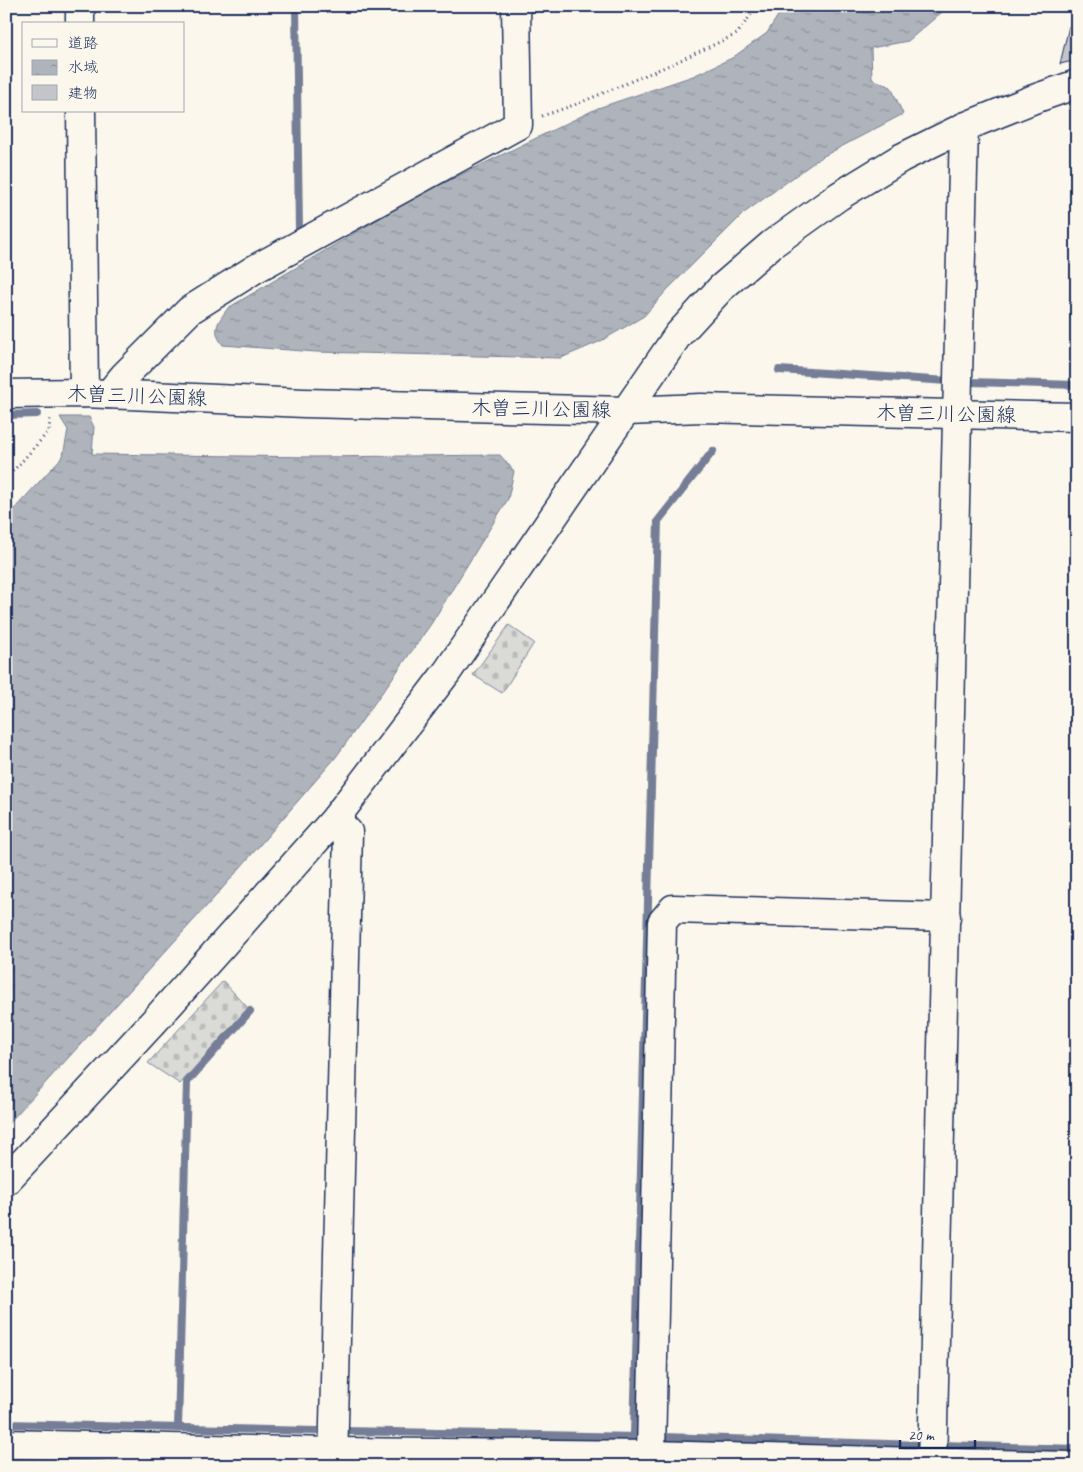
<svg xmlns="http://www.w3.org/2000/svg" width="1083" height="1472" viewBox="0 0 1083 1472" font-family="Caveat,'Klee One',sans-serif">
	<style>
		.cemetery { fill: url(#cemetery-stones); stroke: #7a849a }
		.water { fill: url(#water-ripples); stroke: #747e96 }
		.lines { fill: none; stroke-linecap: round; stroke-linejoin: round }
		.stream { stroke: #747e96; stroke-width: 8 }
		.building { fill: #c3c5c9; stroke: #1b2f5e }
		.minor-casing { stroke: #1b2f5e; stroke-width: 31 }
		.major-casing { stroke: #1b2f5e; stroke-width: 31 }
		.path { stroke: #1b2f5e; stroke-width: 3; stroke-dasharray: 1 4; stroke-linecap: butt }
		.minor { stroke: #fbf7ec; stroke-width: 28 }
		.major { stroke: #fbf7ec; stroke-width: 28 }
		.labels { text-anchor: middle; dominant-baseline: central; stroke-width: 4; stroke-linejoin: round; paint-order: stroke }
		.street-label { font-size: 20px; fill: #1b2f5e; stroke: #fbf7ec }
	</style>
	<defs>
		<pattern id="cemetery-stones" width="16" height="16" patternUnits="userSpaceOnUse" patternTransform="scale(1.25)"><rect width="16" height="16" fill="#dadad7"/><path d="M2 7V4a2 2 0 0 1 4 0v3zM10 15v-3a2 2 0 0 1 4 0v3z" fill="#babbbb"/></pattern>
		<pattern id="water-ripples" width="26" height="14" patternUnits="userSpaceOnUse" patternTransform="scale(1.25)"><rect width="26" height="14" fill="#afb3bb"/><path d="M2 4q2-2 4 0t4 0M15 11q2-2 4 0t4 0" fill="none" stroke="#8e929b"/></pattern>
	</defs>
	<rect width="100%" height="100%" fill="#fbf7ec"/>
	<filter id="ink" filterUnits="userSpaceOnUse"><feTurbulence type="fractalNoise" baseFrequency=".02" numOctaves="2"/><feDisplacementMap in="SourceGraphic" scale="10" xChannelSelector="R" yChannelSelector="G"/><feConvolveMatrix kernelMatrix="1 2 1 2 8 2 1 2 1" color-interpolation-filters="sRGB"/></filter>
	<g filter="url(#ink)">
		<!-- cemetery -->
		<g class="cemetery">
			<polygon points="509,625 534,643 502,693 473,675"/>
			<polygon points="223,981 248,1008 180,1084 148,1063"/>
		</g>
		<!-- water -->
		<g class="water">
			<path d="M784,6h165l-41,35 -37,7 1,31 19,8 12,27 -83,44 -76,55 -77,77 -23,26 -43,25 -40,17 -245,-6 -93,-7c-12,-15 -5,-23 5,-37l189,-112 181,-88 95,-32 39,-18 35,-25z"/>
			<polygon points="60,417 89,417 94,427 92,454 315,457 500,455 514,471 508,499 431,624 336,757 214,898 6,1126 6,512 15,508 63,456 68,430"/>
		</g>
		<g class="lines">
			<!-- stream -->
			<g class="stream">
				<polyline points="296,6 299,232"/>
				<polyline points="779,370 948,381"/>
				<polyline points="970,382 1077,385"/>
				<polyline points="6,415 37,414"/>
				<polyline points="6,1424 317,1431"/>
				<polyline points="178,1428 187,1082 250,1011"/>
				<polyline points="344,1431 638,1437"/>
				<polyline points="634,1436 658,521 713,451"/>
				<polyline points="662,1437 922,1445"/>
				<polyline points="942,1445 1077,1449"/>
				<polyline points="30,1466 30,1454"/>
			</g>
		</g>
		<!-- building -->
		<polygon class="building" points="1069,26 1077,28 1077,60 1060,64"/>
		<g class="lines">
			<defs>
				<g id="minor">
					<polyline points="80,6 80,24"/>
					<polyline points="81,111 84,393"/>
					<polyline points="109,394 124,376 190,310 255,269 518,125 516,6"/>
					<polyline points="6,1181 158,1017 335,819 447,672 678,335 721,288 772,244 839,196 901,158 964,127 1034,99 1077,84"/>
					<polyline points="6,1444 333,1452 651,1455 1067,1466"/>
					<polyline points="651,1455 662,922 673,909 946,917"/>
					<polyline points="333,1466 348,832 335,819"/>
					<polyline points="932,1466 964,127"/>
				</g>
				<polyline id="major" points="6,394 84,393 304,403 627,411 701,408 1077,417"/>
			</defs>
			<!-- minor casing -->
			<use href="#minor" class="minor-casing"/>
			<!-- major casing -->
			<use href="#major" class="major-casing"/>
			<!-- path -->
			<g class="path">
				<polyline points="542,116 577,104 672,64 737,34 757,6"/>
				<polyline points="6,479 49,431 50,418"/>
			</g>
			<!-- minor -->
			<use href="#minor" class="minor"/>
			<!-- major -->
			<use href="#major" class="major"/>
		</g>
	</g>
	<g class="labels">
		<!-- street labels -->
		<g class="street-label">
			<text transform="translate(137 396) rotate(2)">木曽三川公園線</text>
			<text transform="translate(541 409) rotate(1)">木曽三川公園線</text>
			<text transform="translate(946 414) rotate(1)">木曽三川公園線</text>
		</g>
	</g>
	<!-- margin -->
	<rect width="1083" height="1472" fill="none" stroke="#fbf7ec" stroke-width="25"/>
	<rect x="12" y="12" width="1058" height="1447" fill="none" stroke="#1b2f5e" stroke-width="2" filter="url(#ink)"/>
	<!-- legend -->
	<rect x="22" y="22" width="162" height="90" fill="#fbf7ec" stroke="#a1a7b3"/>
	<rect x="32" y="39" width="25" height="8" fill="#fbf7ec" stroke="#a1a7b3"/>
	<text x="68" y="48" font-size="15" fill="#1b2f5e">道路</text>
	<rect x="32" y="60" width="25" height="15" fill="url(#water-ripples)" stroke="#a1a7b3"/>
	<text x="68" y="72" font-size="15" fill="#1b2f5e">水域</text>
	<rect x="32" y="85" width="25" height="15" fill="#c3c5c9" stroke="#a1a7b3"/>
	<text x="68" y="98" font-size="15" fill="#1b2f5e">建物</text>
	<!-- scale -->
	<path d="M900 1440v8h75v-8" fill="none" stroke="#1b2f5e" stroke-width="2.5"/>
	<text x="908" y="1440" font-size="15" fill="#1b2f5e" stroke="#fbf7ec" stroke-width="4" paint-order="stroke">20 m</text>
</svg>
